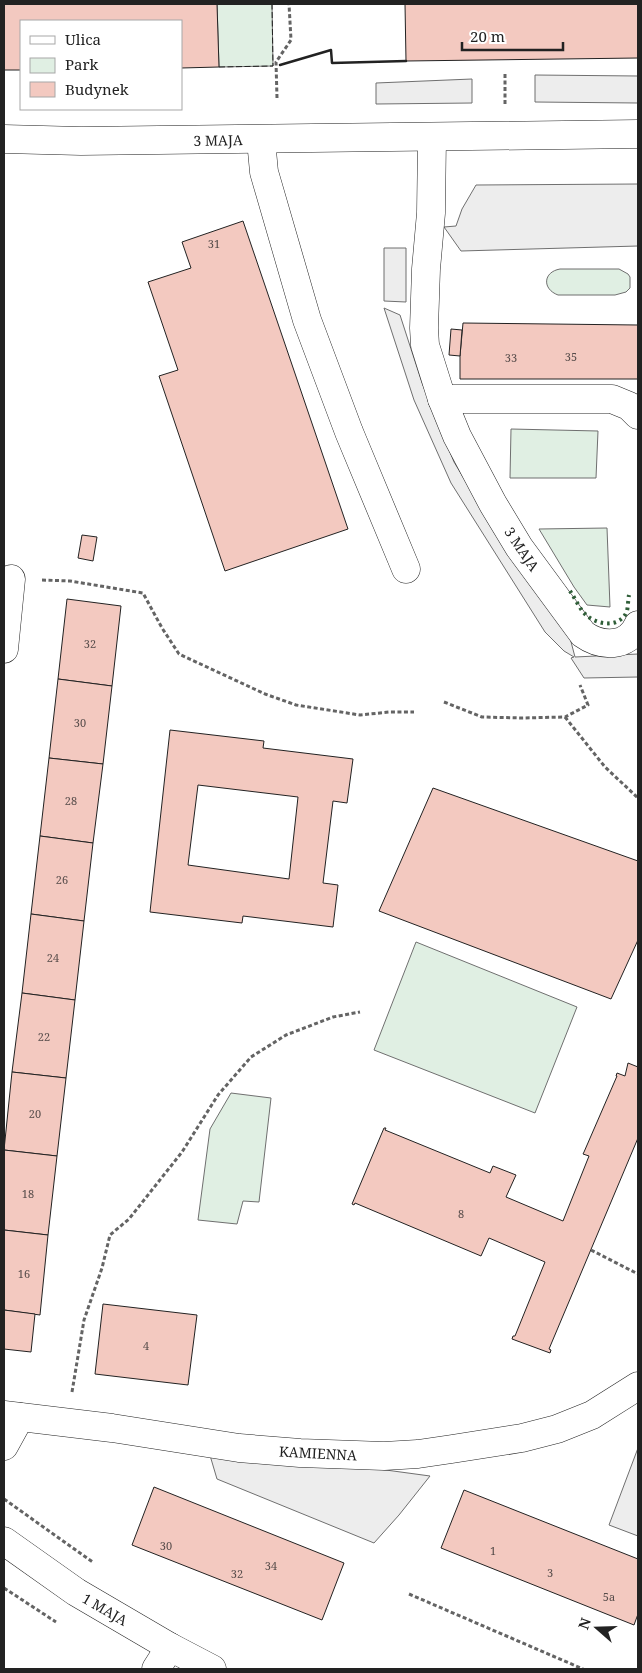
<svg xmlns="http://www.w3.org/2000/svg" width="642" height="1673" viewBox="0 0 642 1673" font-family="'Noto Serif',serif">
	<style>
		.green { fill: #e0efe3; stroke: #6f6f6f }
		.parking { fill: #ededed; stroke: #6f6f6f }
		.building { fill: #f3c9c0; stroke: #222; fill-rule: evenodd }
		.lines { fill: none; stroke-linecap: round; stroke-linejoin: round }
		.minor-casing { stroke: #222; stroke-width: 29 }
		.major-casing { stroke: #222; stroke-width: 29 }
		.path { stroke: #646464; stroke-width: 3; stroke-dasharray: 4 2.5; stroke-linecap: butt }
		.minor { stroke: #fff; stroke-width: 28 }
		.major { stroke: #fff; stroke-width: 28 }
		.hedge { stroke: #2f5e38; stroke-width: 4; stroke-dasharray: 2.5 4; stroke-linecap: butt }
		.fence { stroke: #222; stroke-width: 1; stroke-dasharray: 6 2.5; stroke-linecap: butt }
		.wall { stroke: #222; stroke-width: 2.5 }
		.labels { text-anchor: middle; dominant-baseline: central; stroke-width: 4; stroke-linejoin: round; paint-order: stroke }
		.number-label { font-size: 11px; fill: #564c4a }
		.street-label { font-size: 14px; fill: #222; stroke: #fff }
	</style>
	<rect width="100%" height="100%" fill="#fff"/>
	<!-- green -->
	<g class="green">
		<polygon points="217,4 272,4 273,66 219,67"/>
		<path d="M560,269h59l9,5 2,3v11l-4,4 -11,3h-57c-16,-6 -15,-23 2,-26z"/>
		<polygon points="511,429 598,431 596,478 510,478"/>
		<polygon points="607,528 610,607 587,605 574,587 539,529"/>
		<polygon points="416,942 577,1007 535,1113 374,1050"/>
		<polygon points="231,1093 271,1098 259,1202 243,1201 237,1224 198,1220 210,1129"/>
	</g>
	<!-- parking -->
	<g class="parking">
		<polygon points="535,75 638,76 638,103 535,102"/>
		<polygon points="472,79 472,103 376,104 376,83"/>
		<polygon points="638,184 638,246 461,251 444,227 456,226 462,209 476,185"/>
		<polygon points="384,248 406,248 406,302 384,301"/>
		<polygon points="384,308 400,315 422,383 454,462 497,533 570,638 575,657 638,654 638,677 584,678 571,658 574,657 564,651 545,632 451,483 414,400"/>
		<polygon points="638,1448 638,1536 609,1525"/>
		<polygon points="209,1452 327,1462 430,1476 399,1515 374,1543 217,1479"/>
	</g>
	<!-- building -->
	<g class="building">
		<polygon points="4,4 217,4 219,67 181,68 181,21 21,21 21,70 4,70"/>
		<polygon points="405,4 638,4 638,58 406,61"/>
		<polygon points="243,221 348,529 225,571 159,376 178,370 148,282 191,268 182,242"/>
		<polygon points="463,323 638,325 638,379 460,379 460,356"/>
		<polygon points="451,329 462,330 460,356 449,355"/>
		<polygon points="82,535 97,537 93,561 78,558"/>
		<polygon points="67,599 121,606 112,686 58,679"/>
		<polygon points="58,679 112,686 103,764 49,758"/>
		<path d="M170,730l94,11 -1,7 90,11 -6,44 -14,-2 -10,82 15,2 -5,42 -90,-11 -1,7 -92,-11zM198,785l100,12 -9,82 -101,-14z"/>
		<polygon points="49,758 103,764 93,843 40,836"/>
		<polygon points="433,788 638,861 638,940 611,999 379,911"/>
		<polygon points="40,836 93,843 84,921 31,914"/>
		<polygon points="31,914 84,921 75,1000 22,993"/>
		<polygon points="22,993 75,1000 66,1078 12,1072"/>
		<polygon points="628,1063 638,1067 638,1138 549,1349 551,1350 550,1353 512,1339 513,1336 515,1336 545,1262 489,1238 481,1256 355,1203 354,1205 352,1204 384,1128 386,1128 385,1130 490,1173 493,1166 516,1175 506,1197 563,1221 589,1156 583,1154 584,1152 617,1076 616,1076 617,1073 625,1076"/>
		<polygon points="12,1072 66,1078 57,1156 4,1150"/>
		<polygon points="4,1150 57,1156 48,1235 4,1230"/>
		<polygon points="4,1230 48,1235 40,1315 4,1310"/>
		<polygon points="103,1304 197,1315 188,1385 95,1374"/>
		<polygon points="4,1310 35,1314 31,1352 4,1349"/>
		<polygon points="154,1487 344,1563 322,1620 132,1545"/>
		<polygon points="464,1490 638,1559 638,1614 634,1625 441,1548"/>
	</g>
	<g class="lines">
		<defs>
			<g id="minor">
				<path d="M432,138l-1,75 -5,56 -2,59 1,17 17,54 15,37 36,68 26,43 25,34 39,53c18,13 45,14 55,-9"/>
				<polyline points="4,139 81,141 638,134"/>
				<polyline points="261,140 264,172 307,320 349,432 406,569"/>
				<polyline points="442,399 612,399 629,406 638,415"/>
				<polyline points="4,649 11,579"/>
				<polyline points="4,1415 112,1428 239,1448 300,1453 384,1456 418,1454 452,1449 522,1438 557,1429 592,1415 638,1386"/>
				<polyline points="4,1446 20,1417"/>
				<polyline points="156,1669 170,1647"/>
			</g>
			<polyline id="major" points="4,1541 76,1592 170,1647 212,1669"/>
		</defs>
		<!-- minor casing -->
		<use href="#minor" class="minor-casing"/>
		<!-- major casing -->
		<use href="#major" class="major-casing"/>
		<!-- path -->
		<g class="path">
			<polyline points="505,74 505,104"/>
			<polyline points="277,98 276,62 291,40 289,4"/>
			<polyline points="42,580 70,581 143,593 162,628 179,654 265,694 296,705 360,715 389,712 414,712"/>
			<polyline points="444,702 482,717 522,718 565,717 588,705 580,685"/>
			<polyline points="565,717 605,767 638,798"/>
			<polyline points="591,1250 638,1274"/>
			<polyline points="72,1392 84,1320 102,1268 110,1235 129,1219 182,1152 218,1095 251,1057 286,1035 333,1017 360,1012"/>
			<polyline points="4,1499 94,1563"/>
			<polyline points="4,1588 56,1622"/>
			<polyline points="409,1594 583,1669"/>
		</g>
		<!-- minor -->
		<use href="#minor" class="minor"/>
		<!-- major -->
		<use href="#major" class="major"/>
		<!-- hedge -->
		<path class="hedge" d="M570,591c5,7 9,17 15,23 11,11 35,15 42,-3 1,-4 1,-11 2,-16"/>
		<!-- fence -->
		<polyline class="fence" points="219,67 273,66 272,4"/>
		<!-- wall -->
		<polyline class="wall" points="280,65 331,50 332,63 406,61"/>
	</g>
	<g class="labels">
		<!-- number labels -->
		<g class="number-label">
			<text x="214" y="243">31</text>
			<text x="571" y="356">35</text>
			<text x="511" y="357">33</text>
			<text x="90" y="643">32</text>
			<text x="80" y="722">30</text>
			<text x="71" y="800">28</text>
			<text x="62" y="879">26</text>
			<text x="53" y="957">24</text>
			<text x="44" y="1036">22</text>
			<text x="35" y="1113">20</text>
			<text x="28" y="1193">18</text>
			<text x="461" y="1213">8</text>
			<text x="24" y="1273">16</text>
			<text x="146" y="1345">4</text>
			<text x="166" y="1545">30</text>
			<text x="493" y="1550">1</text>
			<text x="271" y="1565">34</text>
			<text x="550" y="1572">3</text>
			<text x="237" y="1573">32</text>
			<text x="609" y="1596">5a</text>
		</g>
		<!-- street labels -->
		<g class="street-label">
			<text transform="translate(218 140) rotate(-1)">3 MAJA</text>
			<text transform="translate(522 549) rotate(56)">3 MAJA</text>
			<text transform="translate(318 1453) rotate(3)">KAMIENNA</text>
			<text transform="translate(105 1609) rotate(30)">1 MAJA</text>
		</g>
	</g>
	<!-- border -->
	<rect width="642" height="1673" fill="none" stroke="#222222" stroke-width="10"/>
	<!-- legend -->
	<rect x="20" y="20" width="162" height="90" fill="#ffffff" stroke="#a7a7a7"/>
	<rect x="30" y="36" width="25" height="8" fill="#ffffff" stroke="#a7a7a7"/>
	<text x="65" y="45" font-size="15" fill="#222222">Ulica</text>
	<rect x="30" y="58" width="25" height="15" fill="#e0efe3" stroke="#a7a7a7"/>
	<text x="65" y="70" font-size="15" fill="#222222">Park</text>
	<rect x="30" y="82" width="25" height="15" fill="#f3c9c0" stroke="#a7a7a7"/>
	<text x="65" y="95" font-size="15" fill="#222222">Budynek</text>
	<!-- north arrow -->
	<g transform="translate(597 1628) rotate(290)" stroke="#ffffff" stroke-width="4" paint-order="stroke">
	<path d="M0-4L9 19L0 12L-9 19Z" fill="#222222"/>
	<text y="-8" font-size="14" font-weight="bold" text-anchor="middle" fill="#222222">N</text>
	</g>
	<!-- scale -->
	<path d="M462 42v8h101v-8" fill="none" stroke="#222222" stroke-width="2.5"/>
	<text x="470" y="42" font-size="15" fill="#222222" stroke="#ffffff" stroke-width="4" paint-order="stroke">20 m</text>
</svg>
